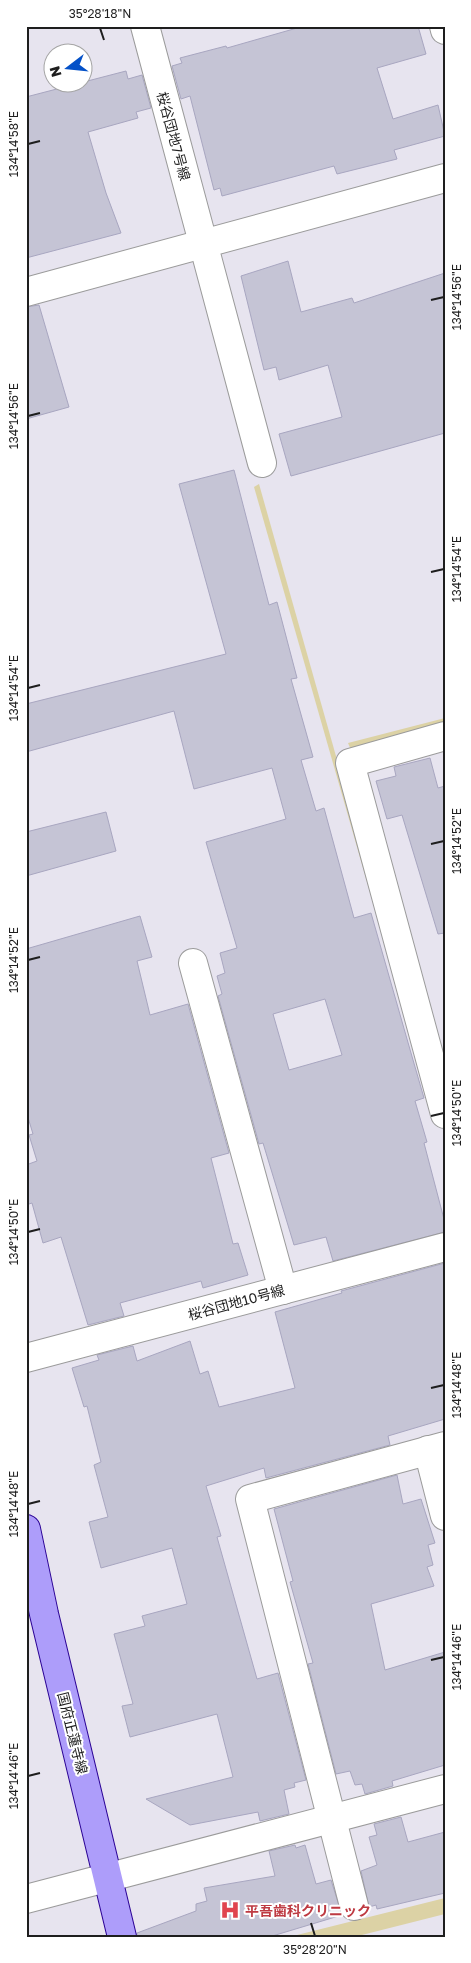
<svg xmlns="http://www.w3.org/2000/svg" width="471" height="1963" viewBox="0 0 471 1963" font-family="'Golos Text','Noto Sans JP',sans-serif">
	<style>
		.water { fill: #dcd2a5 }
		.building { fill: #c5c4d5; stroke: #a8a6c0; fill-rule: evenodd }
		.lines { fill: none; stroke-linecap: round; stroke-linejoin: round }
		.minor-casing { stroke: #9b9b9b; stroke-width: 30 }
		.major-casing { stroke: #2b0395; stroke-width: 30 }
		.minor { stroke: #fff; stroke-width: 28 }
		.major { stroke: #ad9dfa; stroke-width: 28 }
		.ticks { fill: none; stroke: #1e1e1e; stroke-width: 2 }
		.labels { text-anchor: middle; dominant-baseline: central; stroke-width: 4; stroke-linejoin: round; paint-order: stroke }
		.street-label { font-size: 14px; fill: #1e1e1e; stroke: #fff }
		.health-label { font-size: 14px; font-weight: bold; fill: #be3a42; stroke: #fff; text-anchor: start }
		.neatline { fill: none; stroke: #1e1e1e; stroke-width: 2 }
		.ticks-label { font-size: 12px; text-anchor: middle; fill: #1e1e1e }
	</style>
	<rect width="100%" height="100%" fill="#e7e4ef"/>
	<!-- water -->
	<g class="water">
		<polygon points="259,484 377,901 373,903 254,487"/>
		<polygon points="445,718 445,724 351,750 348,743"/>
		<polygon points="445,1898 445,1914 354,1937 289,1937"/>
	</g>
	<!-- building -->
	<g class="building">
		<polygon points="304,26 418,26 426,54 377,68 393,119 438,105 445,136 394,150 397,159 337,174 334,166 222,196 220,188 214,190 190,96 181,99 172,66 182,63 180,58 226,46 227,48"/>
		<polygon points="126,71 128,79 142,75 151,108 136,112 138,118 88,132 106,193 121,233 26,258 26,97"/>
		<polygon points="288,261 301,312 352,298 354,303 445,273 445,433 291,476 279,434 342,417 328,365 279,380 276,367 264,370 241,276"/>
		<polygon points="39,305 69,407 26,419 26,307"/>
		<path d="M234,470l35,135 8,-3 20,76 -6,1 22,78 -12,3 15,51 8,-3 30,110 17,-5 40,140 13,45 -9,3 12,41 -3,1 21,80v9l-112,29 -7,-24 -32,8 -31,-102 -4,1 -41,-148 4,-2 -5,-18 8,-3 -5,-20 17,-5 -31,-106 80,-23 -14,-51 -78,21 -20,-78 -148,41v-48l200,-50 -47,-170zM325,999l17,56 -53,15 -16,-56z"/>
		<polygon points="430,758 438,788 445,786 445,933 438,934 402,815 387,819 376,781 396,776 394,767"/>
		<polygon points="106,812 116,851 26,876 26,832"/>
		<polygon points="140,916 152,957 137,961 150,1015 188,1004 229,1153 211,1158 233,1244 238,1243 248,1275 203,1288 201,1281 120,1303 124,1316 88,1325 61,1237 43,1243 32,1203 26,1205 26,1165 37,1161 29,1135 33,1134 26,1111 26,949"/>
		<polygon points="445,1263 445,1419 388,1436 390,1445 266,1478 264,1468 206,1486 221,1536 217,1537 257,1679 278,1673 306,1780 294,1783 295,1787 284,1790 289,1814 260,1821 258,1812 190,1825 146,1799 233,1777 217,1714 130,1737 122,1706 133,1704 114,1634 145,1626 142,1616 187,1604 172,1548 101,1568 89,1522 108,1517 94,1465 101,1462 87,1406 84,1407 72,1368 99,1360 97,1355 133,1346 137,1361 190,1341 200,1374 208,1371 219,1407 295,1388 275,1312 342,1293 341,1291"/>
		<polygon points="397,1475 403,1504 421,1499 435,1543 428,1545 433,1565 427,1567 434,1586 371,1604 385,1670 445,1652 445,1765 392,1781 393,1786 365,1794 362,1784 355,1785 350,1771 336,1774 308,1664 313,1663 290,1582 293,1581 274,1509"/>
		<polygon points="401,1817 408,1842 445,1832 445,1893 377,1909 376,1905 369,1907 361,1871 377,1865 369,1837 377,1835 374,1824"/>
		<polygon points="295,1845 296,1848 305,1845 316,1884 331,1880 342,1915 269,1937 137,1937 137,1933 196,1911 196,1904 207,1901 204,1888 275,1876 269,1851"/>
	</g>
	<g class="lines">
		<defs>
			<g id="minor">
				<polyline points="145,26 262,463"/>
				<polyline points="444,26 445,30"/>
				<polyline points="26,292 445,178"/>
				<polyline points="445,736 350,763 445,1114"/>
				<polyline points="193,963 283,1290"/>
				<polyline points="26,1358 445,1247"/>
				<polyline points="428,1450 445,1516"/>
				<polyline points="26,1899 445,1789"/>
				<polyline points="354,1906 250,1499 445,1446"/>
			</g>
			<polyline id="major" points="26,1529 44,1614 122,1937"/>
		</defs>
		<!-- minor casing -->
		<use href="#minor" class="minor-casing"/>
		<!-- major casing -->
		<use href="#major" class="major-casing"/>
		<!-- minor -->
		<use href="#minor" class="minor"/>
		<!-- major -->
		<use href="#major" class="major"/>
	</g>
	<!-- ticks -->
	<path class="ticks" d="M100,28l4,12M28,144l12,-3M431,300l13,-3M28,416l12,-3M431,572l13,-3M28,688l12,-3M431,844l13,-3M28,960l12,-3M431,1116l13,-3M28,1232l12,-3M431,1388l13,-3M28,1504l12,-3M431,1660l13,-3M28,1776l12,-3M311,1923l4,13"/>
	<!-- icons -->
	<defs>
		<symbol id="hospital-bare" viewBox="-9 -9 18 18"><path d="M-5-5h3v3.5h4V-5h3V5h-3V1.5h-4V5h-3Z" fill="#e0444e" stroke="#fff" stroke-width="2.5" paint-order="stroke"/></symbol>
	</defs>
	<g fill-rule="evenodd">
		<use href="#hospital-bare" x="216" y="1896" width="28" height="28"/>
	</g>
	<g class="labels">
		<!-- street labels -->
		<g class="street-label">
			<text transform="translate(174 136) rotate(75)">桜谷団地7号線</text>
			<text transform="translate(236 1302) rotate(-15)">桜谷団地10号線</text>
			<text transform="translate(73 1733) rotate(76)">国府正蓮寺線</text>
		</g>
		<!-- health labels -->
		<g class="health-label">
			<text x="245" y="1910">平吾歯科クリニック</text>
		</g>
	</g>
	<!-- border -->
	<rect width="471" height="1963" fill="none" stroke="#ffffff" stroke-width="55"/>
	<!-- north arrow -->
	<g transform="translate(68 68) rotate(254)"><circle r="24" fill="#ffffff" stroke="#a5a5a5"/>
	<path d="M0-4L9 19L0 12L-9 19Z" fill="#0451c8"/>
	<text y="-8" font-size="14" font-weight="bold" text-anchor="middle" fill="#1e1e1e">N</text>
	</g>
	<rect x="28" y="28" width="416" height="1908" class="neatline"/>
	<g class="ticks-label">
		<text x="100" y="18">35°28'18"N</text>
		<text transform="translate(14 144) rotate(-90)" y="4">134°14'58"E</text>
		<text transform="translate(457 297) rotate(-90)" y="4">134°14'56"E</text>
		<text transform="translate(14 416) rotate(-90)" y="4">134°14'56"E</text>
		<text transform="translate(457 569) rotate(-90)" y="4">134°14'54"E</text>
		<text transform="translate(14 688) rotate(-90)" y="4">134°14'54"E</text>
		<text transform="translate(457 841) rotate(-90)" y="4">134°14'52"E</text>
		<text transform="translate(14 960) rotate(-90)" y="4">134°14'52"E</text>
		<text transform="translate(457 1113) rotate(-90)" y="4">134°14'50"E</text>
		<text transform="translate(14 1232) rotate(-90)" y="4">134°14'50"E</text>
		<text transform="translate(457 1385) rotate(-90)" y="4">134°14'48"E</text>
		<text transform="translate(14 1504) rotate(-90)" y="4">134°14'48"E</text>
		<text transform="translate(457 1657) rotate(-90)" y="4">134°14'46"E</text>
		<text transform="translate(14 1776) rotate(-90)" y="4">134°14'46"E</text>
		<text x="315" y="1954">35°28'20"N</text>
	</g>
</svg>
